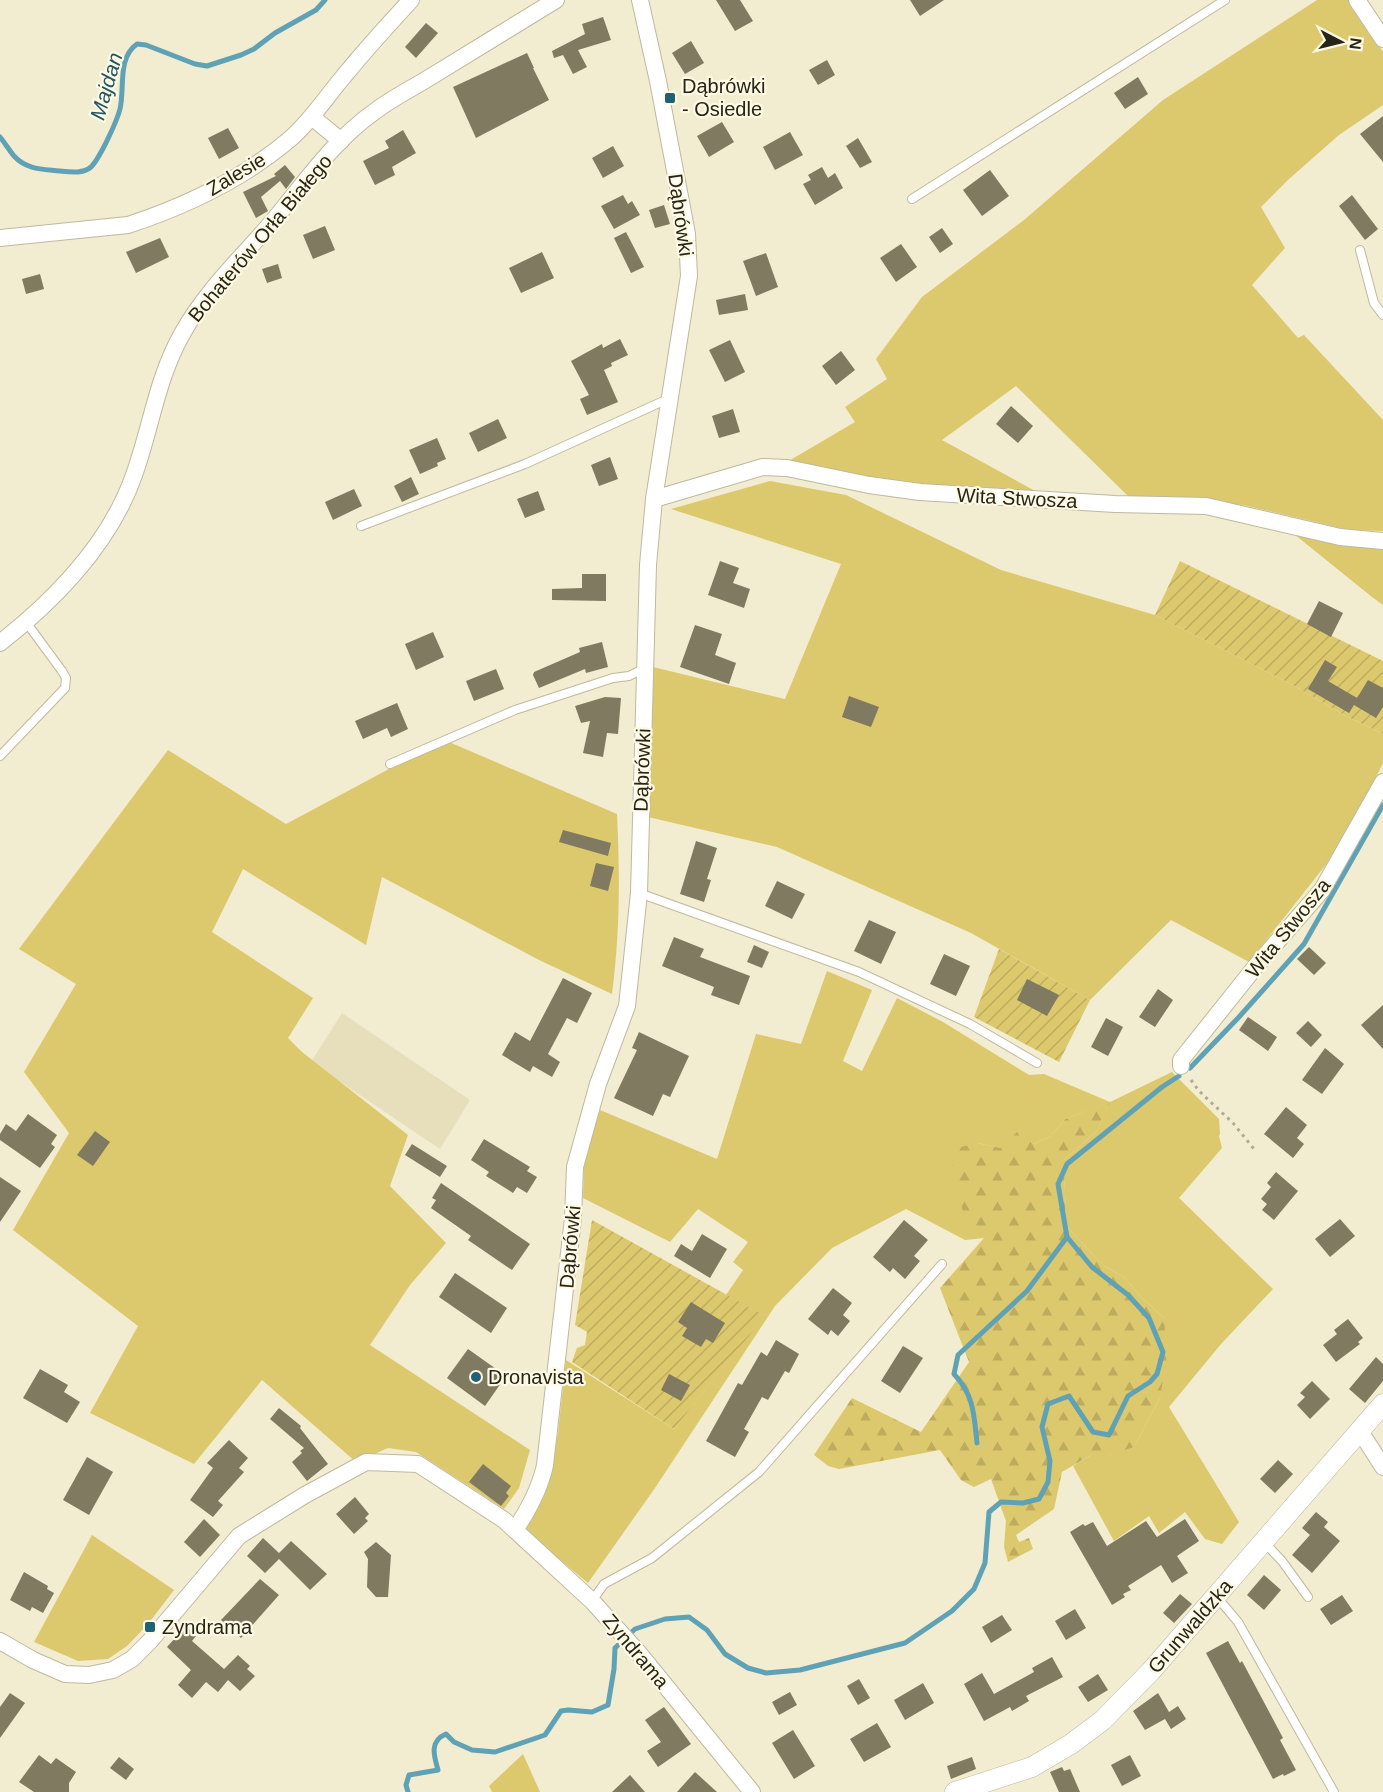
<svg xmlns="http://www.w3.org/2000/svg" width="1383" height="1792" viewBox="0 0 1383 1792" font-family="Helvetica,sans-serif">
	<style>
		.built { fill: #e7dfbc }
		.grass { fill: #ddc96d }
		.forest { fill: url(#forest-firs) }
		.garden { fill: url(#garden-furrows) }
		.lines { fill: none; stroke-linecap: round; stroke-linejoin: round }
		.stream { stroke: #60a2b5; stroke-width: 5 }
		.building { fill: #807a61 }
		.service-casing { stroke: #beb99e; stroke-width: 10 }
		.minor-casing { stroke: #beb99e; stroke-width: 18 }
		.tertiary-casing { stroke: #beb99e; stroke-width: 21 }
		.path { stroke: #b0ab95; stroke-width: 3; stroke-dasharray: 3 4.5; stroke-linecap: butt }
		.service { stroke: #fff; stroke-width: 8 }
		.minor { stroke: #fff; stroke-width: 16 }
		.tertiary { stroke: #fff; stroke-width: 20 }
		.poi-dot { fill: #1f6175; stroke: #fef9e2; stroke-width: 2 }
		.labels { text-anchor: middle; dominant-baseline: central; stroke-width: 4.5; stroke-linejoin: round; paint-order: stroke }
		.poi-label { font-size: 20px; fill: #27251a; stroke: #fef9e2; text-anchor: start }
		.street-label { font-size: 20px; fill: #27251a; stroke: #fef9e2 }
		.water-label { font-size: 21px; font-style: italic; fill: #205667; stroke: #fef9e2 }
	</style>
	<defs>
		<pattern id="forest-firs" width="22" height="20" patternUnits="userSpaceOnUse" patternTransform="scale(1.5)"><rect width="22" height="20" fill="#ddc96d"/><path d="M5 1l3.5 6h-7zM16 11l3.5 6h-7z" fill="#beac5e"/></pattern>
		<pattern id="garden-furrows" width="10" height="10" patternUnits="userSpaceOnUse" patternTransform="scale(1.5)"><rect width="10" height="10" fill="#ddc96d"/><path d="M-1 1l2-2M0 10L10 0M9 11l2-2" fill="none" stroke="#beac5e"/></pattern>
	</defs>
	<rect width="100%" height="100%" fill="#f2ecd0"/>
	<!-- built -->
	<polygon class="built" points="342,1013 470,1100 440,1149 311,1062"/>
	<!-- grass -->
	<g class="grass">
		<polygon points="1317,0 1349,0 1383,52 1383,105 1339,135 1289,179 1261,207 1285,248 1252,285 1298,338 1304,335 1383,420 1383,531 1349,530 1243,505 1130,498 1016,386 942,440 1037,492 946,489 856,477 787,462 855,422 845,407 887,379 876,359 922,297 1024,220 1163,100"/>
		<polygon points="770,481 846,495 1001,570 1155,615 1291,684 1344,715 1383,734 1383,763 1343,843 1249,962 1171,920 1090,1000 971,933 777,847 648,817 653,667 785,699 841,564 671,509"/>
		<polygon points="1289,530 1383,547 1383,605 1372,597"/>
		<path d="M449,742l168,72c3,61 3,119 -5,180l-73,-34 -157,-83 -16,68 -123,-76 -31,63 101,66 -25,40 14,14 106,83 -18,51 56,57 -36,42 -40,60 160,105 -11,38 -15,21 -88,-57 -28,-4 -32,14 -94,-82 -68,84 -104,-51 48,-87 -125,-96 56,-97 -45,-61 52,-88 -57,-35 149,-199 118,74 103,-55z"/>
		<polygon points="827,971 872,990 843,1061 862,1071 897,998 943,1022 1029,1075 1044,1074 1110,1102 1172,1072 1219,1119 1220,1134 1219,1136 1222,1148 1179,1198 1273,1289 1221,1344 1169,1407 1239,1522 1222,1544 1205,1539 1185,1512 1159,1533 1149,1516 1114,1541 1073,1466 1091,1455 1108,1455 1135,1445 1160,1398 1164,1318 1141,1297 1124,1277 1104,1266 1066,1226 1064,1160 1097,1131 1109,1103 1065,1119 1050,1137 1033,1144 1001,1148 977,1143 985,1238 965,1240 906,1209 832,1248 775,1306 655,1488 588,1583 525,1531 549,1483 558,1433 566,1360 674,1429 764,1316 726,1295 743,1270 733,1262 748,1242 698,1209 670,1242 583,1198 584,1164 600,1110 717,1159 756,1034 801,1044"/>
		<polygon points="92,1535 174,1590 148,1624 127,1646 108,1659 78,1661 34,1642"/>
		<polygon points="523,1754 540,1792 492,1792 489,1786"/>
	</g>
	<!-- forest -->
	<polygon class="forest" points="1110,1102 1097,1131 1064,1160 1066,1226 1104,1266 1124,1277 1141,1297 1164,1318 1167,1356 1160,1398 1134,1447 1108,1455 1091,1455 1062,1472 1054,1509 1016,1535 1019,1542 1029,1538 1033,1549 1008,1562 1004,1547 1006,1521 991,1479 974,1487 961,1480 940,1450 839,1469 828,1466 814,1455 852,1398 921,1432 969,1362 940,1288 984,1238 965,1218 951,1171 957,1148 977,1143 1001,1148 1018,1131 1033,1144 1050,1137 1065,1119"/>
	<!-- garden -->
	<g class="garden">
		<polygon points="1180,561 1383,661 1383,734 1344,715 1291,684 1155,615"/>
		<polygon points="999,949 1090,1000 1059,1062 974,1017"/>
		<polygon points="592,1220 765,1316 674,1429 572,1362 577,1348 585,1345 587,1332 575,1325"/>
	</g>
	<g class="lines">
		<!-- stream -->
		<g class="stream">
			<path d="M0,137c5,6 9,13 14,19 13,14 29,13 46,15 10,1 23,3 31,-4 9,-9 26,-46 29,-58 5,-21 -3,-51 17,-65l9,1 49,19 12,2 34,-11 13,-6 21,-16 41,-23 9,-10"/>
			<polyline points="1190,1068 1239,1017 1304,944 1383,805"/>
			<path d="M977,1443c-3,-28 -3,-48 -23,-69l4,-19 69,-64 40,-54"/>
			<path d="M408,1792l-2,-7 3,-10 29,-5c-4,-14 -9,-29 8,-36l8,8 18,8 23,2 50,-17 16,-24 7,-1 24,2 16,-7 6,-36 1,-21 20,-19 30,-10 24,-2 18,13 18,24 23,14 18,5 34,-3 105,-27 47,-32 22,-22 11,-26 4,-51 12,-10 22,1 16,-4 9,-17 2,-21 -8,-34 6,-23 21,-8 24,36 16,3 19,-39 22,-14 7,-8 6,-22 -14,-34 -21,-23 -36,-28 -25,-30 -9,-53 9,-20 95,-77 17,-11"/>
		</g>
	</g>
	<!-- building -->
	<g class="building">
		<polygon points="716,0 740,0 753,21 735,31"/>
		<polygon points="910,0 944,0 920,16"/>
		<polygon points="603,17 611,40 578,50 587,67 573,74 563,55 554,58 552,51 585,34 582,24"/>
		<polygon points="426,23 438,33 416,58 405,47"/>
		<polygon points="691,41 704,63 685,74 672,53"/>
		<polygon points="527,53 534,68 533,68 549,100 476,138 453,87"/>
		<polygon points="827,60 835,75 818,85 809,70"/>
		<polygon points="1138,77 1148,94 1125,109 1114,93"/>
		<polygon points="1383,116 1383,162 1360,134"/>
		<polygon points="722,122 734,142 709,157 697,136"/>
		<polygon points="228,128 239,148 219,159 208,138"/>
		<polygon points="403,130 416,153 392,167 395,175 375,185 363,161 389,148 385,141"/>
		<polygon points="790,132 803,155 775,170 763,147"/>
		<polygon points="858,138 872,162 860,168 846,146"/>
		<polygon points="613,146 624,166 603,178 592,158"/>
		<polygon points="285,165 295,177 286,189 280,181 261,197 268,211 256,218 243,192 276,176 274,174"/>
		<polygon points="822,167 828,178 835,173 843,188 815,205 803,184 811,180 808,175"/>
		<polygon points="990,170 1009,196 982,216 963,190"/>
		<polygon points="623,195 628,204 632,201 640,215 614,229 601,206"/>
		<polygon points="1352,195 1378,229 1365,240 1339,206"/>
		<polygon points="664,205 670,224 655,228 649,210"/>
		<polygon points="325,226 335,250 313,259 303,235"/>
		<polygon points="942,228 953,244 940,253 929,237"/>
		<polygon points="626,232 644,267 631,273 614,238"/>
		<polygon points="160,238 169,257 136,273 126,252"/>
		<polygon points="901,244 917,267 896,282 880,258"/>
		<polygon points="542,252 554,278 521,293 509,268"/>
		<polygon points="766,253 778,287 756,296 743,261"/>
		<polygon points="278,264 282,278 267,283 262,269"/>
		<polygon points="40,274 44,289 26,294 22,279"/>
		<polygon points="745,294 748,310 719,315 716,300"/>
		<polygon points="620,339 628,355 611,363 612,366 604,370 618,402 587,415 580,399 589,395 571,361 602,344 603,348"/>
		<polygon points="730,340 745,372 725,382 709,350"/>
		<polygon points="841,351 855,370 836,385 822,366"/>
		<polygon points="1011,406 1033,426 1018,443 996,424"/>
		<polygon points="733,409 740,432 719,438 712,416"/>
		<polygon points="498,419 507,438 478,452 469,433"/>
		<polygon points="437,438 446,459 437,463 438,466 420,474 409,450"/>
		<polygon points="610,457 618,479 599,486 591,465"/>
		<polygon points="411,477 419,494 402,502 394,486"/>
		<polygon points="354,489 362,506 333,520 325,502"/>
		<polygon points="538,491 545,510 525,518 517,499"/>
		<polygon points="720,561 739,568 733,583 750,589 744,608 708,595"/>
		<polygon points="582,574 606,574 606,601 552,600 552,589 582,588"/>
		<polygon points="1319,601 1343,613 1331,637 1307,624"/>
		<polygon points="695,625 722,634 715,655 736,663 729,684 680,667"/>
		<polygon points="433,632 444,657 416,670 405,644"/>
		<polygon points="602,642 608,667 586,673 585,669 539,688 533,675 534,672 580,652 579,648"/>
		<polygon points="1325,660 1337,667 1328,681 1357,698 1368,680 1383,688 1383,707 1376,718 1354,705 1349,713 1308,689"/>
		<polygon points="496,669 504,689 474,701 466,681"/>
		<polygon points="849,696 879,707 871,727 842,717"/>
		<polygon points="605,697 621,698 618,734 607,733 603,757 583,753 590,721 581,723 575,706"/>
		<polygon points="397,703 408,729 391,737 387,728 363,739 355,721"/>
		<polygon points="563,830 611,843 608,856 559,842"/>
		<polygon points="696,841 717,848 707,879 711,880 704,902 680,894"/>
		<polygon points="596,863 614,867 608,891 590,886"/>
		<polygon points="777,881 805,894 792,919 765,906"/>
		<polygon points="869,920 896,932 881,964 854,951"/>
		<polygon points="674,937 704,949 700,957 750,976 739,1005 711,995 714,987 662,966"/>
		<polygon points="754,945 769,952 762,968 747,962"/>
		<polygon points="1309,947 1326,963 1314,975 1297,959"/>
		<polygon points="944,954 970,966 956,996 930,984"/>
		<polygon points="563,978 592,993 577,1023 567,1018 548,1054 560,1062 552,1077 533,1066 530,1072 502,1055 515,1032 530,1041"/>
		<polygon points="1027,979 1059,995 1047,1016 1017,1000"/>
		<polygon points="1158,989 1173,1000 1155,1027 1139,1017"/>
		<polygon points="1383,1005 1383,1049 1361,1025"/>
		<polygon points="1248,1017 1277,1037 1268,1051 1239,1030"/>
		<polygon points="1106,1018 1123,1027 1108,1056 1091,1047"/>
		<polygon points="1308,1021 1322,1035 1311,1047 1296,1033"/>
		<polygon points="639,1032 689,1056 670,1097 663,1094 653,1116 614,1098 637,1050 632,1048"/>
		<polygon points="1325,1048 1344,1064 1322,1094 1302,1080"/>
		<polygon points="1286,1107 1307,1125 1297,1138 1304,1144 1293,1158 1264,1134"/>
		<polygon points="28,1114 57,1135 51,1144 55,1147 40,1168 0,1140 0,1134 6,1124 16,1131"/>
		<polygon points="95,1131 110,1142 93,1166 77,1155"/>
		<polygon points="484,1139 530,1167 527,1171 537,1177 527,1193 517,1187 513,1193 486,1176 489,1172 471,1160"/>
		<polygon points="412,1144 447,1166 440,1177 405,1155"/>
		<polygon points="1276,1172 1298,1191 1274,1220 1262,1210 1267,1204 1261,1199 1271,1187 1267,1183"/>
		<polygon points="0,1177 21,1191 0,1222"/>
		<polygon points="441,1183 530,1244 512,1270 468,1240 471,1236 431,1208 436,1200 432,1198"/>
		<polygon points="1340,1219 1355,1236 1330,1257 1315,1239"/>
		<polygon points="904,1220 928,1240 914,1256 920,1261 905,1279 893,1268 890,1272 873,1257"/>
		<polygon points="702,1234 727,1249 710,1278 674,1256 681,1244 692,1251"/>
		<polygon points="455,1273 507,1308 491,1333 439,1297"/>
		<polygon points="833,1288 852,1303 843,1315 850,1321 838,1336 831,1330 828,1335 808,1319"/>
		<polygon points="691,1302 725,1323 713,1343 706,1339 701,1347 682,1336 687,1328 678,1322"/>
		<polygon points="1348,1319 1363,1338 1358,1342 1360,1344 1336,1362 1323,1345 1337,1334 1334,1330"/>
		<polygon points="776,1340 799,1354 789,1373 785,1371 768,1400 762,1397 744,1429 749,1432 735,1457 706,1441 738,1383 742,1385 761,1352 767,1356"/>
		<polygon points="903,1346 923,1358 900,1393 881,1381"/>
		<polygon points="468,1349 506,1376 485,1406 447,1378"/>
		<polygon points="1376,1357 1383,1364 1383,1381 1365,1403 1349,1389"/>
		<polygon points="40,1369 68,1385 64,1392 80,1402 67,1423 23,1398"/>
		<polygon points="669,1374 690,1385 681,1401 661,1390"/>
		<polygon points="1312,1381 1330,1399 1310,1419 1297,1405 1305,1397 1300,1393"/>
		<polygon points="279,1408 301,1426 300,1428 328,1464 307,1481 292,1462 302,1453 300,1451 304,1448 270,1419"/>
		<polygon points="229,1440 248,1458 239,1468 244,1472 218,1501 223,1505 213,1517 190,1500 213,1468 207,1463"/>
		<polygon points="87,1457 113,1472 89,1515 63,1500"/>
		<polygon points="1278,1460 1293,1474 1275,1493 1260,1479"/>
		<polygon points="483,1464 511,1486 506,1493 509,1496 501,1506 469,1482"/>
		<polygon points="355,1497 369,1514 365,1518 368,1521 354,1534 336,1514"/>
		<polygon points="1316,1512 1328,1522 1324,1527 1340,1541 1312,1573 1292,1555 1310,1535 1302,1528"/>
		<polygon points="204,1519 220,1535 200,1557 184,1542"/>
		<polygon points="1185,1519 1199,1541 1177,1556 1188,1573 1172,1583 1161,1565 1128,1586 1131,1590 1123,1594 1125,1597 1112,1605 1070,1532 1083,1524 1085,1526 1093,1522 1107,1546 1146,1521 1157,1537"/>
		<polygon points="263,1538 279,1553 291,1541 327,1574 310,1590 279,1559 265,1573 247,1556"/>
		<polygon points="376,1542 391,1555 388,1597 376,1597 367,1587 368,1559 364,1552"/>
		<polygon points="24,1572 48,1586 47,1589 54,1593 43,1613 32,1607 30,1611 10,1600"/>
		<polygon points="1264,1575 1281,1590 1264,1610 1247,1595"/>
		<polygon points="260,1579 279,1595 241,1638 221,1620"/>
		<polygon points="1180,1594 1192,1604 1174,1623 1163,1613"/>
		<polygon points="1342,1595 1353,1611 1331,1625 1320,1609"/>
		<polygon points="1075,1609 1086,1628 1066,1640 1055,1621"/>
		<polygon points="1002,1615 1012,1630 991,1643 982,1627"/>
		<polygon points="186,1626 196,1636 192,1641 224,1669 238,1655 250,1666 247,1669 255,1676 240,1691 228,1680 218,1692 206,1682 192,1698 178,1685 191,1670 167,1647"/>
		<polygon points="1228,1641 1240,1663 1242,1661 1283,1738 1280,1740 1296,1770 1284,1776 1283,1774 1273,1779 1206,1653"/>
		<polygon points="1052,1657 1063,1677 1026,1696 1029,1701 1012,1711 1010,1707 984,1721 964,1684 982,1673 994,1694 1034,1672 1032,1668"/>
		<polygon points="1098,1674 1108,1690 1088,1702 1078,1687"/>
		<polygon points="859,1679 870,1698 858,1705 847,1686"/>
		<polygon points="923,1683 934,1703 905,1720 894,1700"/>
		<polygon points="790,1692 797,1705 779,1715 772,1702"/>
		<polygon points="10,1693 25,1703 0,1738 0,1707"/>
		<polygon points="1158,1693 1169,1712 1178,1706 1186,1719 1171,1729 1165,1719 1145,1730 1133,1711"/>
		<polygon points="664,1707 691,1744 658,1767 647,1751 661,1742 645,1720"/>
		<polygon points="877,1723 891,1747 864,1762 850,1739"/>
		<polygon points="793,1730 815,1766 794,1779 772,1743"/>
		<polygon points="39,1755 51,1764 56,1758 76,1772 69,1783 69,1792 34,1792 19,1782"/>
		<polygon points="1130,1755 1141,1776 1122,1786 1111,1765"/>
		<polygon points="119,1757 134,1769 126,1780 110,1768"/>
		<polygon points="972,1757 976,1769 951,1779 947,1766"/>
		<polygon points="1062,1767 1064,1771 1070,1769 1080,1792 1059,1792 1050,1772"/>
		<polygon points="695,1772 717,1792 677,1792"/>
		<polygon points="630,1775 645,1792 612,1792"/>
	</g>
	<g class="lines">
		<defs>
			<g id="service">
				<polyline points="912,199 1225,0"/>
				<polyline points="1360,250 1374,303 1383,315"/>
				<polyline points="361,526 525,464 670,398"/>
				<polyline points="0,756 65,688 66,678 62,671 26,622"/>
				<polyline points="390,764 515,710 613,678 629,676 645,668"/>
				<polyline points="639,893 859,972 970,1024 1037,1063"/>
				<polyline points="1263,1541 1282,1561 1308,1597"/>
				<polyline points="1216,1596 1238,1622 1334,1792"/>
				<polyline points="592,1601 604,1584 652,1558 759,1472 942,1264"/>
			</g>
			<g id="minor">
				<polyline points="1357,0 1383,39"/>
				<polyline points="312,117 341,141"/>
				<path d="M0,238l128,-13c58,-19 116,-47 162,-86 21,-18 36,-42 54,-63 21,-26 44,-51 67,-76"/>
				<polyline points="654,499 763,467 787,468 869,485 920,492 1115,504 1206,506 1340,537 1383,541"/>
				<path d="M0,643c56,-44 110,-99 134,-168 17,-47 23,-97 48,-141 23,-42 60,-77 91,-113 31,-37 61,-81 101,-109 18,-14 39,-24 58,-36 41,-25 83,-51 124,-76"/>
				<polyline points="1181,1066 1181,1060 1256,966 1322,890 1383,782"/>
				<polyline points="1360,1431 1383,1467"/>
				<path d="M515,1530c14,-21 25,-41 30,-65l28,-247 2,-51 23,-83 29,-78 12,-113 9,-328 6,-66 35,-223 -2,-42 -29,-153 -18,-81"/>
				<polyline points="0,1641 33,1660 65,1674 89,1675 113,1670 132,1659 150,1641 239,1536 305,1495 366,1462 418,1464 504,1520 592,1601 638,1652 752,1792"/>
			</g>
			<polyline id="tertiary" points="955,1792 1032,1767 1071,1744 1103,1720 1151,1671 1383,1404"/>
		</defs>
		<!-- service casing -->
		<use href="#service" class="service-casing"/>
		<!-- minor casing -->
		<use href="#minor" class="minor-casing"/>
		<!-- tertiary casing -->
		<use href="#tertiary" class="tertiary-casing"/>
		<!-- path -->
		<polyline class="path" points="1191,1080 1199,1091 1233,1123 1254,1149"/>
		<!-- service -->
		<use href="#service" class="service"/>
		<!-- minor -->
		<use href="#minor" class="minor"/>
		<!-- tertiary -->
		<use href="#tertiary" class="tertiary"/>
	</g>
	<!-- markers -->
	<g class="poi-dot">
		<rect x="664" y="92" width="12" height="12" rx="3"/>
		<circle cx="476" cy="1377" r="6"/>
		<rect x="144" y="1621" width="12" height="12" rx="3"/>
	</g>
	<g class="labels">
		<!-- poi labels -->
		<g class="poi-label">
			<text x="682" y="86">Dąbrówki<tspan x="682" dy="23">- Osiedle</tspan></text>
			<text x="488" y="1377">Dronavista</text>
			<text x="162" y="1627">Zyndrama</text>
		</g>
		<!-- street labels -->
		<g class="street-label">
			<text transform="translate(236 174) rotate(-31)">Zalesie</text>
			<text transform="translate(681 215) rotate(82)">Dąbrówki</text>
			<text transform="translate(260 238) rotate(-50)">Bohaterów Orła Białego</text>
			<text transform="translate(1017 498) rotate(3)">Wita Stwosza</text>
			<text transform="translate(642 770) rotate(-88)">Dąbrówki</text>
			<text transform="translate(1288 928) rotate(-51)">Wita Stwosza</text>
			<text transform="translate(570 1247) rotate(-85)">Dąbrówki</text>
			<text transform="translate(1190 1626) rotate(-49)">Grunwaldzka</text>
			<text transform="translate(636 1651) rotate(50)">Zyndrama</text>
		</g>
		<!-- water labels -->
		<g class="water-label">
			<text transform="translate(106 86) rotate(-74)">Majdan</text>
		</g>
	</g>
	<!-- north arrow -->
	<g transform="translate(1341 42) rotate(97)" stroke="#fef9e2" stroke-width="4.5" paint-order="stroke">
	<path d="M0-4.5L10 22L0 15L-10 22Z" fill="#27251a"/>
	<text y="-9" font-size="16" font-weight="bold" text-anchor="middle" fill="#27251a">N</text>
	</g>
</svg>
